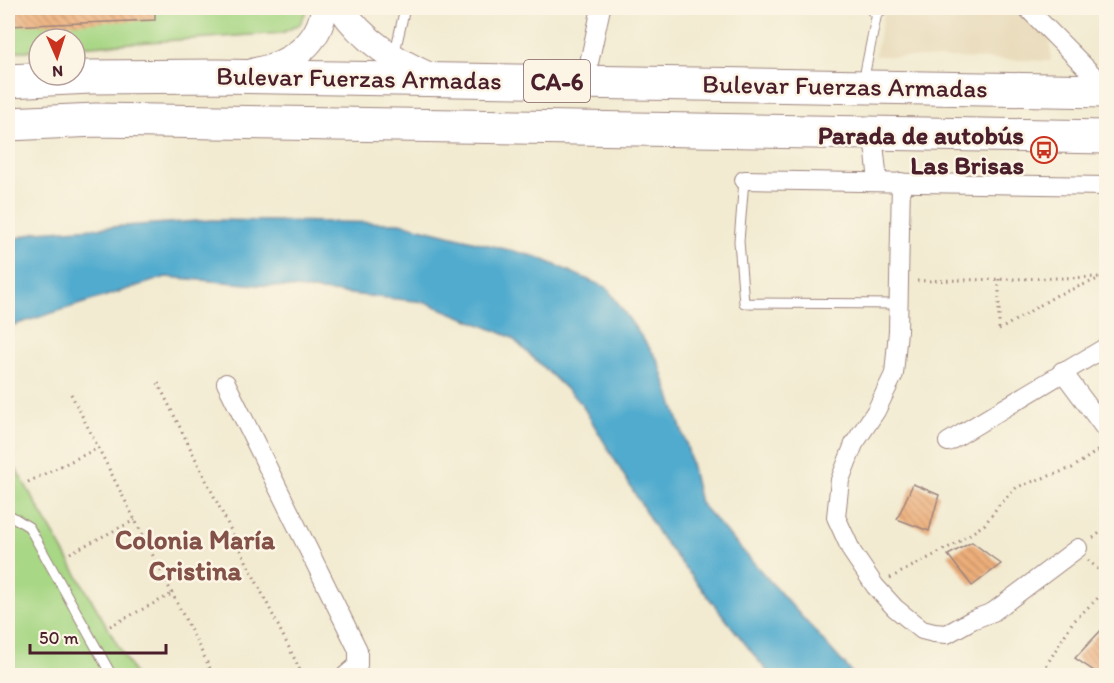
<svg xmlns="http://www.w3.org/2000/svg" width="1114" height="683" viewBox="0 0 1114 683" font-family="Itim,sans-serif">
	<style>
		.built { fill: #e8daba }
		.green { fill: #a8d785; stroke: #797b58; stroke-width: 1.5 }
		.water { fill: #51abce; stroke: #4e657c; stroke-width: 1.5 }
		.building { fill: url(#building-back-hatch) }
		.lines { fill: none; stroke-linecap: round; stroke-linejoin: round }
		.lane-casing { stroke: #9e857e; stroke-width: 11 }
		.street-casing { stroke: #9e857e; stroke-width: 20 }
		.secondary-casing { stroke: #9e857e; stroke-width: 28 }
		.highway-casing { stroke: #9e857e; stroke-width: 35 }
		.path { stroke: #9e857e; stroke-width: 3; stroke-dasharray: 1.5 4.5; stroke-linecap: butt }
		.lane { stroke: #fff; stroke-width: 9 }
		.street { stroke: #fff; stroke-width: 18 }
		.secondary { stroke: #fff; stroke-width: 26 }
		.highway { stroke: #fff; stroke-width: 33 }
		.labels { text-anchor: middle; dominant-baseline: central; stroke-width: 5; stroke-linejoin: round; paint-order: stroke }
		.shield { fill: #fcf5e5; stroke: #7f5f63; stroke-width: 1.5 }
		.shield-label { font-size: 24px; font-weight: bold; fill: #4a1f2b }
		.street-label { font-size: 26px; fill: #4a1f2b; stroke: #fcf5e5 }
		.poi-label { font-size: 26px; font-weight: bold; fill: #4a1f2b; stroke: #fcf5e5; text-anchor: end }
		.neighbourhood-label { font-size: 27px; font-weight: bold; fill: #835147; stroke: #fcf5e5 }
	</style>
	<defs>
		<pattern id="building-back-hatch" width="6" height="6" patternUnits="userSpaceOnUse" patternTransform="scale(1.5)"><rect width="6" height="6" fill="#edaf7a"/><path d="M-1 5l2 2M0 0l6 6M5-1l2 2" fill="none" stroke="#c28e64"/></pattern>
	</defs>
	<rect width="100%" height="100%" fill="#fcf5e5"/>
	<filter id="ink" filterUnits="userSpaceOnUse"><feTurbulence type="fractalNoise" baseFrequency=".0167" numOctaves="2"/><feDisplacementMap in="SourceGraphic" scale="12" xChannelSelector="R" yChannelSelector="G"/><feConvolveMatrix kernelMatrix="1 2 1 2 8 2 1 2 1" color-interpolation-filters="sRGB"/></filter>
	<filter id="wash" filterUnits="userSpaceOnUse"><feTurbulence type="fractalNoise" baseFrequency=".008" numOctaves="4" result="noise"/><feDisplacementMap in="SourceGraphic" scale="24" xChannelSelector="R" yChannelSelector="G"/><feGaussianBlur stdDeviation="1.35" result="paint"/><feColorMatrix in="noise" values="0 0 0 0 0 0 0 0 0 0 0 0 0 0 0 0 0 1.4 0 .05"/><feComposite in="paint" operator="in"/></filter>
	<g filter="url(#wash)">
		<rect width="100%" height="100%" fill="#f2ebd1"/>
		<!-- built -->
		<polygon class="built" points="885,8 1019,8 1050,36 1051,61 875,56"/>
		<!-- green -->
		<g class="green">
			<polygon points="8,8 308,8 300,24 282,33 75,47 75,39 39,39 39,50 8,52"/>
			<polygon points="8,455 135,675 8,675"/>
		</g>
		<!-- water -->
		<polygon class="water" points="212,220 400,223 537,257 607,288 658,360 687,446 700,503 854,675 770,675 660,536 581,403 511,337 425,302 294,288 166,277 8,327 8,241 37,232"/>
		<g id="blocks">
			<!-- building -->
			<g class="building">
				<polygon points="8,8 155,8 155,20 8,26"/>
				<polygon points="913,484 939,495 929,531 897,519"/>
				<polygon points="972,542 1001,564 972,586 948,555"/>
				<polygon points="1107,624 1107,675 1100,675 1075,658"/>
			</g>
		</g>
	</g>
	<g filter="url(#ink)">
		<use href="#blocks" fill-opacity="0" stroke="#9e857e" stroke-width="1.5"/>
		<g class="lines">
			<defs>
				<g id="lane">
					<polyline points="394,56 405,8"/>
					<polyline points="863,82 878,8"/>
					<polyline points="744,180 739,241 744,303 899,304"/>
					<polyline points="8,514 29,527 112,676"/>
				</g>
				<g id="street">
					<polyline points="875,8 878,8"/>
					<polyline points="1027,8 1106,88"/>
					<polyline points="585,81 601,8"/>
					<polyline points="873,134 878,182"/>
					<polyline points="744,180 1106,186"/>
					<polyline points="901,182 898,331 894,374 876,411 854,444 840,480 836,517 852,552 875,586 895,608 922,630 934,633 947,634 972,620 993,612 1078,548"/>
					<polyline points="1062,371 1106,430"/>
					<polyline points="226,383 358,650 358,665 345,676"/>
					<polyline points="948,442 1106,347"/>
				</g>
				<g id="secondary">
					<path d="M341,8c22,33 55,53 91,69"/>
					<path d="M255,71c34,-6 65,-27 69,-63"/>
				</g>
				<g id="highway">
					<polyline points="8,81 91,77 218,76 1106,91"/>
					<polyline points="8,124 96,120 1106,137"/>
				</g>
			</defs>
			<!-- lane casing -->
			<use href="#lane" class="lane-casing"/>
			<!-- street casing -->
			<use href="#street" class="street-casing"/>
			<!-- secondary casing -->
			<use href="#secondary" class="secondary-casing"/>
			<!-- highway casing -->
			<use href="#highway" class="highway-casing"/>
			<!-- path -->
			<g class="path">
				<polyline points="999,279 999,330"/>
				<polyline points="917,281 1104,277"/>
				<polyline points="999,330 1057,295 1106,276"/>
				<polyline points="158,383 303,676"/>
				<polyline points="71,394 214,676"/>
				<polyline points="28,482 98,448"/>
				<polyline points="1093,538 1106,528"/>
				<polyline points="70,553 135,520"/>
				<polyline points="1088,560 1106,577"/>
				<polyline points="890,578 957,543 985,524 999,505 1017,487 1072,468 1103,447"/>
				<polyline points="110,626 172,594"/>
				<polyline points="196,676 210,668"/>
				<polyline points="1040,676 1072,623 1106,590"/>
			</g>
			<!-- lane -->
			<use href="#lane" class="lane"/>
			<!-- street -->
			<use href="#street" class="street"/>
			<!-- secondary -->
			<use href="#secondary" class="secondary"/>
			<!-- highway -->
			<use href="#highway" class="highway"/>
		</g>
	</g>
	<!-- icons -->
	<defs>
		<symbol id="bus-ring" viewBox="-11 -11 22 22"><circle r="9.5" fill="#fcf5e5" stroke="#c8321e" stroke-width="1.5"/><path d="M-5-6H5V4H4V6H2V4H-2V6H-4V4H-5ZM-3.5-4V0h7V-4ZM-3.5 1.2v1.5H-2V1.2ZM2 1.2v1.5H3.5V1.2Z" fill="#c8321e"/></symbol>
	</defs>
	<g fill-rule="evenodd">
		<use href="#bus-ring" x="1029" y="135" width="30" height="30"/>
	</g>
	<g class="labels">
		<!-- shield labels -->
		<rect class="shield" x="524" y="60" width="66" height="42" rx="4.5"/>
		<g class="shield-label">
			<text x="557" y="81">CA-6</text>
		</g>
		<!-- street labels -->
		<g class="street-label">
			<text transform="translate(359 78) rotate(1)">Bulevar Fuerzas Armadas</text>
			<text transform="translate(845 86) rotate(1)">Bulevar Fuerzas Armadas</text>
		</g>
		<!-- poi labels -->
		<g class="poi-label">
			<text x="1024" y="135">Parada de autobús<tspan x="1024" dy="30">Las Brisas</tspan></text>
		</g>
		<!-- neighbourhood labels -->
		<g class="neighbourhood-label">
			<text x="195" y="539">Colonia María<tspan x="195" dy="31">Cristina</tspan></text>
		</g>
	</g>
	<!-- margin -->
	<rect width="1114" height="683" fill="none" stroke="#fcf5e5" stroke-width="30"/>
	<!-- north arrow -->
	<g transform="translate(57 57) rotate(177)"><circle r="28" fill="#fcf5e5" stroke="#b59f9b" stroke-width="1.5"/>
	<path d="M0-4.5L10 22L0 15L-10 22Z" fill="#c8321e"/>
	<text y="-9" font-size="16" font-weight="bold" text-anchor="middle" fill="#4a1f2b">N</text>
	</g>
	<!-- scale -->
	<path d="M30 644v9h136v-9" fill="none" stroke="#4a1f2b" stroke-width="3"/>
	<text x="39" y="644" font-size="18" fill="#4a1f2b" stroke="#fcf5e5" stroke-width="4.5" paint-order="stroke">50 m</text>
</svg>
